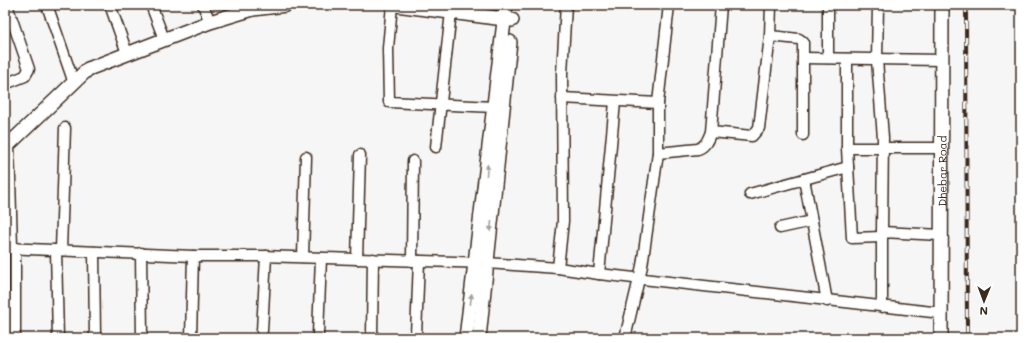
<svg xmlns="http://www.w3.org/2000/svg" width="1026" height="343" viewBox="0 0 1026 343" font-family="Mali,sans-serif">
	<style>
		.lines { fill: none; stroke-linecap: round; stroke-linejoin: round }
		.minor-casing { stroke: #3b2a1e; stroke-width: 13 }
		.tertiary-casing { stroke: #3b2a1e; stroke-width: 16 }
		.minor { stroke: #fff; stroke-width: 10 }
		.tertiary { stroke: #fff; stroke-width: 13 }
		.rail-casing { stroke: #3b2a1e; stroke-width: 4 }
		.rail { stroke: #fff; stroke-width: 2.5; stroke-dasharray: 8; stroke-linecap: butt }
		.oneway { fill: #a79f9a }
		.labels { text-anchor: middle; dominant-baseline: central; stroke-width: 3.5; stroke-linejoin: round; paint-order: stroke }
		.street-label { font-size: 11px; fill: #3b2a1e; stroke: #fff }
	</style>
	<rect width="100%" height="100%" fill="#f7f6f6"/>
	<filter id="ink" filterUnits="userSpaceOnUse"><feTurbulence type="fractalNoise" baseFrequency=".025" numOctaves="2"/><feDisplacementMap in="SourceGraphic" scale="8" xChannelSelector="R" yChannelSelector="G"/><feConvolveMatrix kernelMatrix="1 2 1 2 8 2 1 2 1" color-interpolation-filters="sRGB"/></filter>
	<g filter="url(#ink)">
		<g class="lines">
			<defs>
				<g id="minor">
					<polyline points="47,5 74,83"/>
					<polyline points="110,5 127,53"/>
					<polyline points="151,5 164,39"/>
					<polyline points="203,5 210,22"/>
					<polyline points="392,5 388,48 389,102 494,107"/>
					<polyline points="878,5 877,60 883,138 882,232"/>
					<polyline points="770,36 799,39 803,42 803,135"/>
					<polyline points="803,58 942,60"/>
					<polyline points="828,58 828,5"/>
					<polyline points="847,59 847,148 941,148"/>
					<polyline points="5,84 25,76 29,69 7,5"/>
					<polyline points="562,98 658,103"/>
					<polyline points="711,132 752,136 759,128 770,36 771,5"/>
					<polyline points="5,135 9,144 12,248"/>
					<polyline points="436,147 451,12"/>
					<polyline points="847,148 852,238 882,237"/>
					<path d="M658,153l40,-4c8,-3 10,-10 13,-17l10,-127"/>
					<polyline points="804,179 827,301"/>
					<polyline points="750,194 848,167"/>
					<polyline points="780,228 812,221"/>
					<polyline points="5,248 193,256 261,256 487,263 558,268 599,274 941,313"/>
					<polyline points="56,250 58,338"/>
					<polyline points="61,250 65,128"/>
					<polyline points="94,252 95,338"/>
					<polyline points="141,253 142,338"/>
					<polyline points="303,257 306,157"/>
					<polyline points="357,259 360,155"/>
					<polyline points="412,261 413,161"/>
					<polyline points="558,268 563,221 562,73 566,5"/>
					<polyline points="599,274 615,102"/>
					<polyline points="882,307 882,232 941,235"/>
					<polyline points="262,331 266,256"/>
					<polyline points="318,334 321,258"/>
					<polyline points="416,335 419,261"/>
					<polyline points="372,336 373,259"/>
					<polyline points="15,338 15,248"/>
					<polyline points="191,338 193,256"/>
					<polyline points="625,338 642,266 658,153 658,103 669,5"/>
				</g>
				<g id="tertiary">
					<polyline points="396,5 512,20"/>
					<polyline points="5,148 88,69 210,22 253,9 286,5"/>
					<polyline points="466,338 506,5"/>
					<polyline points="479,338 510,42"/>
					<path id="s1" d="M941,338l1,-333"/>
				</g>
			</defs>
			<!-- minor casing -->
			<use href="#minor" class="minor-casing"/>
			<!-- tertiary casing -->
			<use href="#tertiary" class="tertiary-casing"/>
			<!-- minor -->
			<use href="#minor" class="minor"/>
			<!-- tertiary -->
			<use href="#tertiary" class="tertiary"/>
			<defs>
				<polyline id="rail" points="966,5 967,338"/>
			</defs>
			<!-- rail casing -->
			<use href="#rail" class="rail-casing"/>
			<!-- rail -->
			<use href="#rail" class="rail"/>
		</g>
		<!-- one-way arrows -->
		<defs><path id="oneway-solid" d="M-6-.8H1V-3.2L6.5 0L1 3.2V.8H-6Z"/></defs>
		<g class="oneway">
			<use href="#oneway-solid" transform="translate(487 170) rotate(-84)"/>
			<use href="#oneway-solid" transform="translate(491 226) rotate(96)"/>
			<use href="#oneway-solid" transform="translate(471 299) rotate(-83)"/>
		</g>
	</g>
	<g class="labels">
		<!-- street labels -->
		<g class="street-label">
			<text stroke="none"><textPath href="#s1" startOffset="167">Dhebar Road</textPath></text>
		</g>
	</g>
	<!-- margin -->
	<rect width="1026" height="343" fill="none" stroke="#fff" stroke-width="20"/>
	<rect x="10" y="10" width="1006" height="323" fill="none" stroke="#3b2a1e" stroke-width="1.5" filter="url(#ink)"/>
	<!-- north arrow -->
	<g transform="translate(984 301) rotate(181)" stroke="#ffffff" stroke-width="3" paint-order="stroke">
	<path d="M0-3L7 15L0 10L-7 15Z" fill="#3b2a1e"/>
	<text y="-6" font-size="11" font-weight="bold" text-anchor="middle" fill="#3b2a1e">N</text>
	</g>
</svg>
